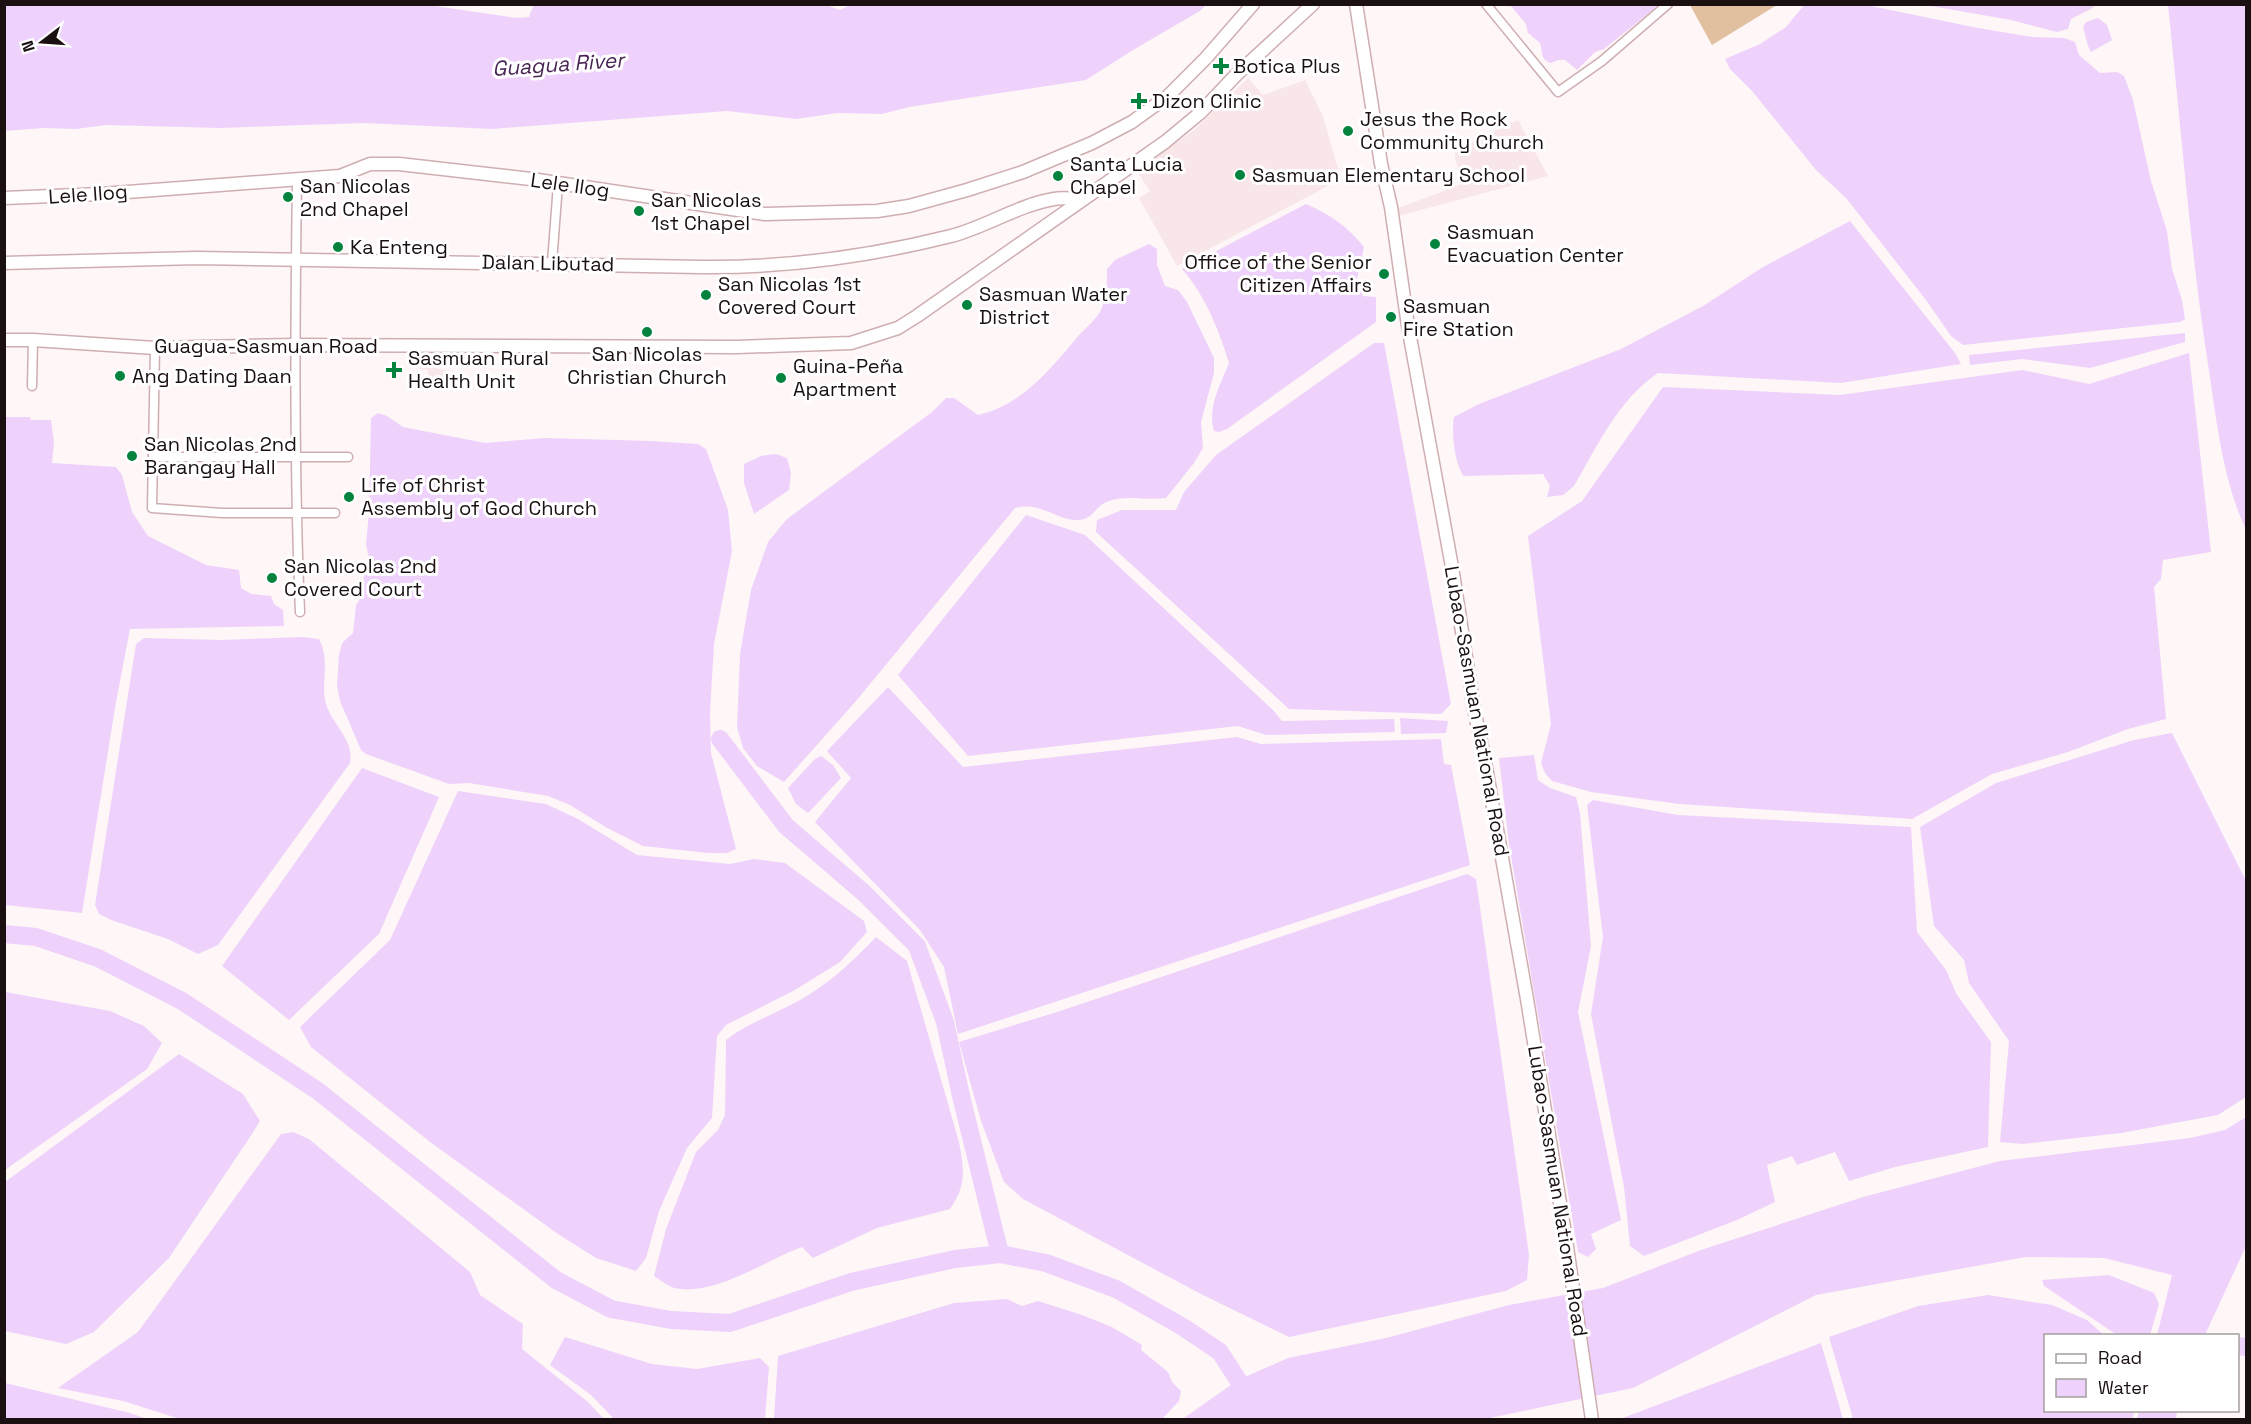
<svg xmlns="http://www.w3.org/2000/svg" width="2251" height="1424" viewBox="0 0 2251 1424" font-family="'Space Grotesk',sans-serif">
	<style>
		.built { fill: #f8e6e8 }
		.green { fill: #e1c0a0 }
		.water { fill: #efd2fb }
		.lines { fill: none; stroke-linecap: round; stroke-linejoin: round }
		.river { stroke: #efd2fb; stroke-width: 18 }
		.street-casing { stroke: #cfaeb1; stroke-width: 11 }
		.secondary-casing { stroke: #cfaeb1; stroke-width: 15 }
		.street { stroke: #fff; stroke-width: 8 }
		.secondary { stroke: #fff; stroke-width: 12 }
		.poi-dot { fill: #03833d; stroke: #fff; stroke-width: 2 }
		.labels { text-anchor: middle; dominant-baseline: central; stroke-width: 6; stroke-linejoin: round; paint-order: stroke }
		.poi-label { font-size: 20px; fill: #1b1011; stroke: #fff; text-anchor: start }
		.street-label { font-size: 20px; fill: #1b1011; stroke: #fff }
		.water-label { font-size: 21px; font-style: italic; fill: #482555; stroke: #fff }
	</style>
	<rect width="100%" height="100%" fill="#fef6f7"/>
	<!-- built -->
	<g class="built">
		<polygon points="1248,78 1263,95 1305,80 1323,116 1341,179 1177,266 1139,198 1150,191 1136,170 1193,131"/>
		<polygon points="1518,120 1548,176 1398,216 1396,209 1462,184 1455,157 1455,150"/>
		<polygon points="420,355 438,356 438,369 447,370 447,387 428,387 428,370 420,369"/>
	</g>
	<!-- green -->
	<polygon class="green" points="1690,5 1777,5 1712,45"/>
	<!-- water -->
	<g class="water">
		<polygon points="534,4 823,4 840,10 852,4 1206,5 1200,11 1133,50 1086,80 909,107 882,114 838,113 796,119 727,111 492,129 365,123 220,128 106,125 76,129 44,128 5,131 5,5 428,5 516,18 529,17"/>
		<polygon points="1805,4 1866,5 1978,28 2032,37 2064,38 2075,42 2079,55 2100,73 2117,72 2124,76 2133,100 2151,181 2167,231 2172,269 2182,300 2185,319 2180,322 1963,345 1951,336 1926,300 1846,198 1816,170 1752,91 1730,69 1725,59 1760,44 1786,27"/>
		<path d="M1510,5h149l-55,44 -9,3 -18,18 -12,-10h-7l-7,3c-11,-3 -8,-11 -11,-20l-12,-10 -2,-9z"/>
		<polygon points="1925,5 2094,4 2094,5 2093,8 2071,19 2068,29 2057,32 2011,20"/>
		<path d="M2168,5h78v525c-23,-49 -29,-106 -37,-159 -19,-121 -28,-244 -41,-366z"/>
		<polygon points="2098,18 2107,25 2112,40 2091,52 2088,46 2083,27 2086,22"/>
		<path d="M1306,204c24,10 42,23 58,43l-7,32 6,17 13,1v25l-149,107 -8,3 -5,-1c-7,-24 6,-45 15,-68 -10,-33 -24,-68 -47,-94z"/>
		<path d="M1850,221l105,132 6,11 -120,19 -183,-10c-40,27 -60,72 -84,113l-11,9 -16,2 3,-11 -7,-12 -79,2c-9,-10 -13,-45 -10,-59l25,-13 142,-55 82,-43 60,-39z"/>
		<path d="M1149,244l8,5v16l8,21 13,4 9,12 27,56v15l-13,49 2,26 -9,15 -28,35c-21,3 -40,-4 -60,4 -11,5 -13,17 -27,18 -23,1 -38,-19 -64,-12l-159,193 -72,81 -27,-16 -14,-18 -6,-21 3,-73 11,-64 17,-48 19,-23 145,-107 14,-14h8l24,17c44,-9 75,-49 102,-81 7,-7 17,-16 21,-24 6,-13 6,-27 6,-41l8,-9z"/>
		<polygon points="2185,333 2185,342 2090,368 2022,359 1970,365 1969,355"/>
		<polygon points="1374,343 1384,343 1451,704 1441,714 1289,709 1096,532 1097,520 1122,510 1176,510 1184,492 1216,455"/>
		<polygon points="2189,353 2211,552 2163,560 2161,579 2154,587 2166,719 2128,729 2068,752 1992,774 1912,819 1679,804 1591,792 1552,781 1545,773 1541,763 1551,724 1528,536 1582,501 1663,387 1840,395 2022,370 2089,384"/>
		<polygon points="378,413 387,416 403,427 485,443 545,438 652,441 698,444 706,449 728,510 732,551 714,644 710,713 711,753 736,849 727,853 708,853 643,846 607,828 570,805 548,796 469,783 449,784 366,754 361,750 340,701 337,686 339,655 342,643 353,633 356,605 363,595 364,569 369,566 370,563 366,544 369,513 371,418"/>
		<polygon points="4,417 30,417 31,420 51,420 54,442 52,463 116,467 122,475 132,512 148,536 206,565 239,570 241,588 251,594 271,596 274,604 283,610 284,626 130,629 116,702 82,913 5,905"/>
		<polygon points="776,454 787,458 791,473 789,490 754,514 744,483 744,464 761,456"/>
		<polygon points="1026,515 1085,535 1273,710 1282,721 1394,719 1395,732 1266,735 1238,726 968,756 898,675"/>
		<path d="M302,637l17,2c12,23 1,43 7,65 6,20 29,37 24,59l-132,182 -20,9 -30,-15 -57,-19 -12,-6 -4,-9 41,-261 8,-6 77,2z"/>
		<polygon points="888,687 963,767 1237,737 1261,744 1441,739 1444,764 1451,765 1470,865 958,1034 944,967 920,930 815,822 851,778 827,751"/>
		<polygon points="1400,718 1448,721 1446,733 1401,734"/>
		<polygon points="2172,733 2246,881 2246,1097 2218,1115 2121,1133 2023,1144 2000,1142 2009,1041 1969,983 1964,960 1934,926 1920,827 1996,783 2134,740"/>
		<polygon points="1534,755 1538,780 1550,788 1576,797 1580,813 1591,946 1578,1012 1621,1220 1591,1234 1596,1249 1588,1257 1578,1252 1509,844 1499,758"/>
		<polygon points="821,756 833,765 841,778 808,813 796,804 788,788 815,759"/>
		<polygon points="362,768 439,797 379,934 289,1020 222,966"/>
		<polygon points="458,791 546,804 578,819 637,855 730,864 754,859 785,863 864,921 867,932 840,962 795,990 726,1025 717,1036 712,1118 687,1148 659,1211 646,1258 636,1271 596,1258 558,1234 430,1142 311,1047 300,1027 390,940"/>
		<polygon points="1593,800 1678,815 1911,827 1917,932 1946,970 1957,995 1991,1042 1988,1147 1895,1167 1849,1181 1835,1152 1797,1165 1792,1156 1767,1165 1775,1202 1737,1220 1644,1256 1630,1246 1624,1187 1591,1014 1603,937 1587,805"/>
		<polygon points="1467,874 1476,879 1529,1255 1527,1280 1506,1291 1289,1337 1199,1293 1023,1199 1004,1182 981,1121 959,1042 1057,1012"/>
		<path d="M876,937l31,24 52,181c5,27 8,43 -9,67l-73,19 -64,30 -11,-11c-36,13 -88,50 -128,41 -6,-2 -14,-8 -20,-12l12,-47 30,-77 22,-22 7,-15 1,-75c22,-17 49,-26 74,-40 30,-17 53,-39 76,-63z"/>
		<polygon points="5,992 110,1011 144,1026 162,1043 147,1069 5,1170"/>
		<polygon points="179,1054 243,1094 260,1121 252,1134 169,1258 94,1332 66,1344 5,1331 5,1182"/>
		<polygon points="2246,1117 2246,1246 2205,1335 2157,1335 2172,1275 2104,1258 2026,1257 1816,1295 1633,1388 1485,1419 1181,1420 1238,1380 1288,1358 1386,1338 1509,1305 1603,1288 1701,1250 1863,1197 2000,1161 2190,1138 2225,1130"/>
		<polygon points="293,1132 309,1139 470,1272 480,1295 523,1324 522,1349 588,1402 604,1419 180,1419 123,1401 58,1388 138,1332 281,1134"/>
		<polygon points="2109,1275 2154,1293 2159,1304 2150,1335 2117,1335 2044,1286 2042,1280"/>
		<polygon points="1988,1295 2052,1305 2087,1320 2104,1335 2046,1336 2046,1410 2135,1411 2132,1419 1853,1419 1829,1337 1918,1306"/>
		<polygon points="1007,1299 1022,1306 1038,1301 1082,1315 1112,1327 1142,1345 1141,1350 1168,1372 1172,1382 1181,1391 1179,1401 1161,1420 774,1419 778,1356 954,1303"/>
		<polygon points="565,1337 652,1364 697,1369 760,1358 769,1367 765,1419 614,1419 591,1395 550,1365"/>
		<polygon points="1821,1343 1843,1419 1620,1419"/>
		<polygon points="5,1383 130,1413 147,1419 5,1419"/>
		<polygon points="2139,1411 2139,1410 2177,1411 2176,1419 2137,1419"/>
	</g>
	<g class="lines">
		<!-- river -->
		<g class="river">
			<polyline points="720,739 786,826 864,893 917,946 945,1022 961,1096 1000,1254"/>
			<polyline points="4,934 36,937 98,958 182,1001 318,1091 556,1280 611,1309 671,1320 730,1323 851,1282 955,1259 1000,1254 1046,1263 1116,1289 1183,1327 1220,1352 1238,1380 1253,1398"/>
			<polyline points="2238,1346 2246,1347"/>
		</g>
		<defs>
			<g id="street">
				<polyline points="1486,4 1558,92 1602,61 1668,4"/>
				<path d="M297,179c-2,144 -3,288 3,433"/>
				<polyline points="552,263 558,184"/>
				<polyline points="155,348 152,508 222,513 335,513"/>
				<polyline points="32,386 33,340"/>
				<polyline points="153,457 348,457"/>
			</g>
			<g id="secondary">
				<polyline points="1356,4 1381,164 1391,207 1408,326 1452,567 1474,709 1484,756 1527,999 1566,1240 1592,1420"/>
				<polyline points="4,198 101,194 340,176 370,164 399,164 531,179 765,214 877,211 909,206 967,190 1023,172 1092,143 1132,122 1168,96 1206,58 1253,4"/>
				<path d="M4,263l193,-5 504,9c87,1 166,-10 250,-31 35,-9 67,-31 103,-37 8,-2 19,0 27,0"/>
				<polyline points="4,340 33,340 155,348 294,345 737,347 851,343 898,328 917,316 1165,142 1200,113 1236,75 1313,4"/>
			</g>
		</defs>
		<!-- street casing -->
		<use href="#street" class="street-casing"/>
		<!-- secondary casing -->
		<use href="#secondary" class="secondary-casing"/>
		<!-- street -->
		<use href="#street" class="street"/>
		<!-- secondary -->
		<use href="#secondary" class="secondary"/>
	</g>
	<!-- markers -->
	<g class="poi-dot">
		<path d="M1218 57h6v6h6v6h-6v6h-6v-6h-6v-6h6z"/>
		<path d="M1136 92h6v6h6v6h-6v6h-6v-6h-6v-6h6z"/>
		<circle cx="1348" cy="131" r="6"/>
		<circle cx="1240" cy="175" r="6"/>
		<circle cx="1058" cy="176" r="6"/>
		<circle cx="288" cy="197" r="6"/>
		<circle cx="639" cy="211" r="6"/>
		<circle cx="1435" cy="244" r="6"/>
		<circle cx="338" cy="247" r="6"/>
		<circle cx="1384" cy="274" r="6"/>
		<circle cx="706" cy="295" r="6"/>
		<circle cx="967" cy="305" r="6"/>
		<circle cx="1391" cy="317" r="6"/>
		<circle cx="647" cy="332" r="6"/>
		<path d="M391 361h6v6h6v6h-6v6h-6v-6h-6v-6h6z"/>
		<circle cx="120" cy="376" r="6"/>
		<circle cx="781" cy="378" r="6"/>
		<circle cx="132" cy="456" r="6"/>
		<circle cx="349" cy="497" r="6"/>
		<circle cx="272" cy="578" r="6"/>
	</g>
	<g class="labels">
		<!-- poi labels -->
		<g class="poi-label">
			<text x="1233" y="66">Botica Plus</text>
			<text x="1152" y="101">Dizon Clinic</text>
			<text x="1360" y="119">Jesus the Rock<tspan x="1360" dy="23">Community Church</tspan></text>
			<text x="1070" y="164">Santa Lucia<tspan x="1070" dy="23">Chapel</tspan></text>
			<text x="1252" y="175">Sasmuan Elementary School</text>
			<text x="300" y="186">San Nicolas<tspan x="300" dy="23">2nd Chapel</tspan></text>
			<text x="651" y="200">San Nicolas<tspan x="651" dy="23">1st Chapel</tspan></text>
			<text x="1447" y="232">Sasmuan<tspan x="1447" dy="23">Evacuation Center</tspan></text>
			<text x="350" y="247">Ka Enteng</text>
			<text x="1372" y="262" text-anchor="end">Office of the Senior<tspan x="1372" dy="23">Citizen Affairs</tspan></text>
			<text x="718" y="284">San Nicolas 1st<tspan x="718" dy="23">Covered Court</tspan></text>
			<text x="979" y="294">Sasmuan Water<tspan x="979" dy="23">District</tspan></text>
			<text x="1403" y="306">Sasmuan<tspan x="1403" dy="23">Fire Station</tspan></text>
			<text x="647" y="354" text-anchor="middle">San Nicolas<tspan x="647" dy="23">Christian Church</tspan></text>
			<text x="408" y="358">Sasmuan Rural<tspan x="408" dy="23">Health Unit</tspan></text>
			<text x="793" y="366">Guina-Peña<tspan x="793" dy="23">Apartment</tspan></text>
			<text x="132" y="376">Ang Dating Daan</text>
			<text x="144" y="444">San Nicolas 2nd<tspan x="144" dy="23">Barangay Hall</tspan></text>
			<text x="361" y="485">Life of Christ<tspan x="361" dy="23">Assembly of God Church</tspan></text>
			<text x="284" y="566">San Nicolas 2nd<tspan x="284" dy="23">Covered Court</tspan></text>
		</g>
		<!-- street labels -->
		<g class="street-label">
			<text transform="translate(570 185) rotate(8)">Lele Ilog</text>
			<text transform="translate(88 194) rotate(-4)">Lele Ilog</text>
			<text transform="translate(548 263) rotate(1)">Dalan Libutad</text>
			<text x="266" y="346">Guagua-Sasmuan Road</text>
			<text transform="translate(1477 711) rotate(80)">Lubao-Sasmuan National Road</text>
			<text transform="translate(1558 1191) rotate(81)">Lubao-Sasmuan National Road</text>
		</g>
		<!-- water labels -->
		<g class="water-label">
			<text transform="translate(558 64) rotate(-4)">Guagua River</text>
		</g>
	</g>
	<!-- border -->
	<rect width="2251" height="1424" fill="none" stroke="#1b1011" stroke-width="12"/>
	<!-- legend -->
	<rect x="2044" y="1334" width="195" height="78" fill="#ffffff" stroke="#a49fa0" stroke-width="1.5"/>
	<rect x="2056" y="1354" width="30" height="9" fill="#ffffff" stroke="#a49fa0" stroke-width="1.5"/>
	<text x="2098" y="1364" font-size="18" fill="#1b1011">Road</text>
	<rect x="2056" y="1379" width="30" height="18" fill="#efd2fb" stroke="#a49fa0" stroke-width="1.5"/>
	<text x="2098" y="1394" font-size="18" fill="#1b1011">Water</text>
	<!-- north arrow -->
	<g transform="translate(42 42) rotate(253)" stroke="#ffffff" stroke-width="4.5" paint-order="stroke">
	<path d="M0-4.5L10 22L0 15L-10 22Z" fill="#1b1011"/>
	<text y="-9" font-size="16" font-weight="bold" text-anchor="middle" fill="#1b1011">N</text>
	</g>
</svg>
